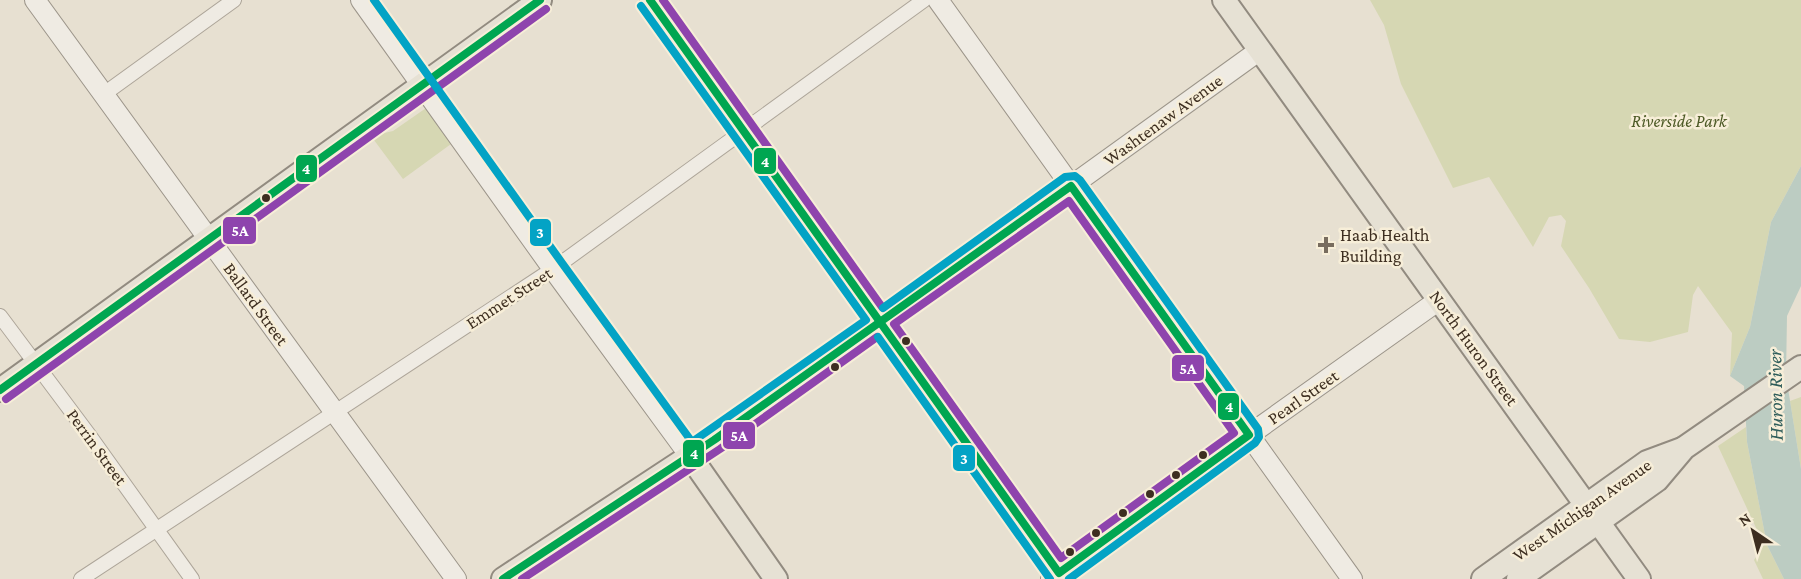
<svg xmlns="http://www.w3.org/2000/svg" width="1801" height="579" viewBox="0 0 1801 579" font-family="'Crimson Pro',serif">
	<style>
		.green { fill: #d6d7b3 }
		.water { fill: #bcccc2 }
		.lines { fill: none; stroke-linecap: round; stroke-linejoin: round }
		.street-casing { stroke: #ada599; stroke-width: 16 }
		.secondary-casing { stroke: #9c958a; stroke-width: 22 }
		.primary-casing { stroke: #928b80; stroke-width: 26 }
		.street { stroke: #efebe3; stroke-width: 14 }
		.secondary { stroke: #efebe3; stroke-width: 20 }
		.primary { stroke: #e6e1d4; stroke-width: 22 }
		.bus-1-casing { stroke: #f7eed8; stroke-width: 12 }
		.bus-2-casing { stroke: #f7eed8; stroke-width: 12 }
		.bus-3-casing { stroke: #f7eed8; stroke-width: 12 }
		.bus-1 { stroke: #00a651; stroke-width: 8 }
		.bus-2 { stroke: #8e44ad; stroke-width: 8 }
		.bus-3 { stroke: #03a3c5; stroke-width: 8 }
		.bus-dot { fill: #3d2e20; stroke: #f7eed8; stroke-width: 2 }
		.poi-dot { fill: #786c5e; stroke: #f7eed8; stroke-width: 2 }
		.labels { text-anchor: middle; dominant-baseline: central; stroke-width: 5; stroke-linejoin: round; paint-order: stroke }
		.street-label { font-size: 18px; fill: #3d2e20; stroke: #f7eed8 }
		.park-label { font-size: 18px; font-style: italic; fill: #4d5a26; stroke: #f7eed8 }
		.poi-label { font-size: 18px; fill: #3d2e20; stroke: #f7eed8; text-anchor: start }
		.water-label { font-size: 20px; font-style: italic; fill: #2f5d5a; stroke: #f7eed8 }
		.line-badge { stroke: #f7eed8; stroke-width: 2 }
		.badge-label { font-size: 16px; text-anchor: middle; font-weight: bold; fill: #fff }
	</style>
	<rect width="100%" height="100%" fill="#e7e0d1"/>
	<!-- green -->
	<g class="green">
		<polygon points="1370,0 1801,0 1801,166 1771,222 1750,327 1730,376 1732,333 1698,286 1693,295 1688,332 1650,342 1619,339 1589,288 1561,246 1566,221 1561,215 1549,217 1533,247 1489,177 1453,188 1401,84 1384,25"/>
		<polygon points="429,106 434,120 451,144 403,179 371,136 393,131"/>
		<polygon points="1801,397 1801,469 1790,401"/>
		<polygon points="1746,427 1747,442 1767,545 1784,579 1763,579 1754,560 1764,545 1718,446"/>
	</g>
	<!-- water -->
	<polygon class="water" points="1801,166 1801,286 1787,316 1786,376 1801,469 1801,579 1784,579 1767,545 1747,442 1744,386 1730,376 1750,327 1771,222"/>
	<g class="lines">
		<defs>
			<g id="street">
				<polyline points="104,94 234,0"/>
				<polyline points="0,316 89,435 192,579"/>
				<polyline points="81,579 553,269 924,0"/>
			</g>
			<g id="secondary">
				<polyline points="35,0 456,579"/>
				<polyline points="361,0 553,269 690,456 881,323 1260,50"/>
				<polyline points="650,0 1063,579"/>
				<polyline points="938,0 1352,579"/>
				<polyline points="1051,579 1249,435 1439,300"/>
			</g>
			<g id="primary">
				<polyline points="1224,0 1639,579"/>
				<polyline points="0,390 540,0"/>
				<polyline points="503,579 690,456 776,579"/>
				<polyline points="1483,579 1647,462 1682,449"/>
				<polyline points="1518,579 1657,480 1684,448 1801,367"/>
			</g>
		</defs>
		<!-- street casing -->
		<use href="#street" class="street-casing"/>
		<!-- secondary casing -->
		<use href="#secondary" class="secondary-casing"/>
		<!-- primary casing -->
		<use href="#primary" class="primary-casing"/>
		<!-- street -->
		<use href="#street" class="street"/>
		<!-- secondary -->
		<use href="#secondary" class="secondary"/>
		<!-- primary -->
		<use href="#primary" class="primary"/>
		<defs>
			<g id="bus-1">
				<polyline points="650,0 880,322"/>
				<polygon points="1071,186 1249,435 1059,573 880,322"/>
				<polyline points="0,390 540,0"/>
				<polyline points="503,579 714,440 880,322"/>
			</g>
			<g id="bus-2">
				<polyline points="663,0 882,307"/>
				<polygon points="1069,201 1234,433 1061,558 894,324"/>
				<polyline points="6,399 546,9"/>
				<polyline points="522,579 720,449 877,337"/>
			</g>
			<g id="bus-3">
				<polyline points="374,0 562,263 692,442 866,320 641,6"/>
				<polyline points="883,308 1065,177 1075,176 1080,180 1258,429 1259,437 1255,443 1069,579"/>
				<polyline points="878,337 1050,579"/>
			</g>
		</defs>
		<!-- bus-1 casing -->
		<use href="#bus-1" class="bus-1-casing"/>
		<!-- bus-2 casing -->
		<use href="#bus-2" class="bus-2-casing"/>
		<!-- bus-3 casing -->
		<use href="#bus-3" class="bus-3-casing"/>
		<!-- bus-1 -->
		<use href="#bus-1" class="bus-1"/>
		<!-- bus-2 -->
		<use href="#bus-2" class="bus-2"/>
		<!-- bus-3 -->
		<use href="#bus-3" class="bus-3"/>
	</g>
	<!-- markers -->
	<g class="bus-dot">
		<circle cx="266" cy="198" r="5"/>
		<circle cx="906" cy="341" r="5"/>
		<circle cx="835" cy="367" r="5"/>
		<circle cx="1203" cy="455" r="5"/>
		<circle cx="1176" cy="475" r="5"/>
		<circle cx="1150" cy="494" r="5"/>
		<circle cx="1123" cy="513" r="5"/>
		<circle cx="1096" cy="533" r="5"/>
		<circle cx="1070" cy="552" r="5"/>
	</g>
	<path class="poi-dot" d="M1323 236h6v6h6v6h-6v6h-6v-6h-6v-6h6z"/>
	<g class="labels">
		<!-- street labels -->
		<g class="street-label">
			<text transform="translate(1163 120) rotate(-36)">Washtenaw Avenue</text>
			<text transform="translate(509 298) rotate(-33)">Emmet Street</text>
			<text transform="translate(256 304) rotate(54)">Ballard Street</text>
			<text transform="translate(1474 348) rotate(54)">North Huron Street</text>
			<text transform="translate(1303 397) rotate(-35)">Pearl Street</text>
			<text transform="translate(97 447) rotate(54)">Perrin Street</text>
			<text transform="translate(1582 510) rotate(-35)">West Michigan Avenue</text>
		</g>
		<!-- park labels -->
		<g class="park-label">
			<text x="1679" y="121">Riverside Park</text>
		</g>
		<!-- poi labels -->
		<g class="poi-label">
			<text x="1340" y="235">Haab Health<tspan x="1340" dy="21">Building</tspan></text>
		</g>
		<!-- water labels -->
		<g class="water-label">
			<text transform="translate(1775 395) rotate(-91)">Huron River</text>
		</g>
	</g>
	<g class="line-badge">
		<rect x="753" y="147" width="24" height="28" rx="6" fill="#00a651"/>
		<rect x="295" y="154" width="23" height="29" rx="6" fill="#00a651"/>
		<rect x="222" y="216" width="35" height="29" rx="6" fill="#8e44ad"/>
		<rect x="529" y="218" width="23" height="29" rx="6" fill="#03a3c5"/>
		<rect x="1171" y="354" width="34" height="28" rx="6" fill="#8e44ad"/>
		<rect x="1217" y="392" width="23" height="29" rx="6" fill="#00a651"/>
		<rect x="722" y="421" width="34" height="29" rx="6" fill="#8e44ad"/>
		<rect x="682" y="439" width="23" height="29" rx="6" fill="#00a651"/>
		<rect x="952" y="444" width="24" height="28" rx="6" fill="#03a3c5"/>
	</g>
	<g class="badge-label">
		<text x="765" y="167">4</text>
		<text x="306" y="174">4</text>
		<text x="240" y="236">5A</text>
		<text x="540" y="238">3</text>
		<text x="1188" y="374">5A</text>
		<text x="1229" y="412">4</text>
		<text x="739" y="441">5A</text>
		<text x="694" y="459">4</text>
		<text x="964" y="464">3</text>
	</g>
	<!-- north arrow -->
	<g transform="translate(1753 531) rotate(325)" stroke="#f7eed8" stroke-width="4.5" paint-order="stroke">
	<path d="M0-4.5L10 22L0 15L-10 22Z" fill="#3d2e20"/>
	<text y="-9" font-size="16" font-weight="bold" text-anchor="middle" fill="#3d2e20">N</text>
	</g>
</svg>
